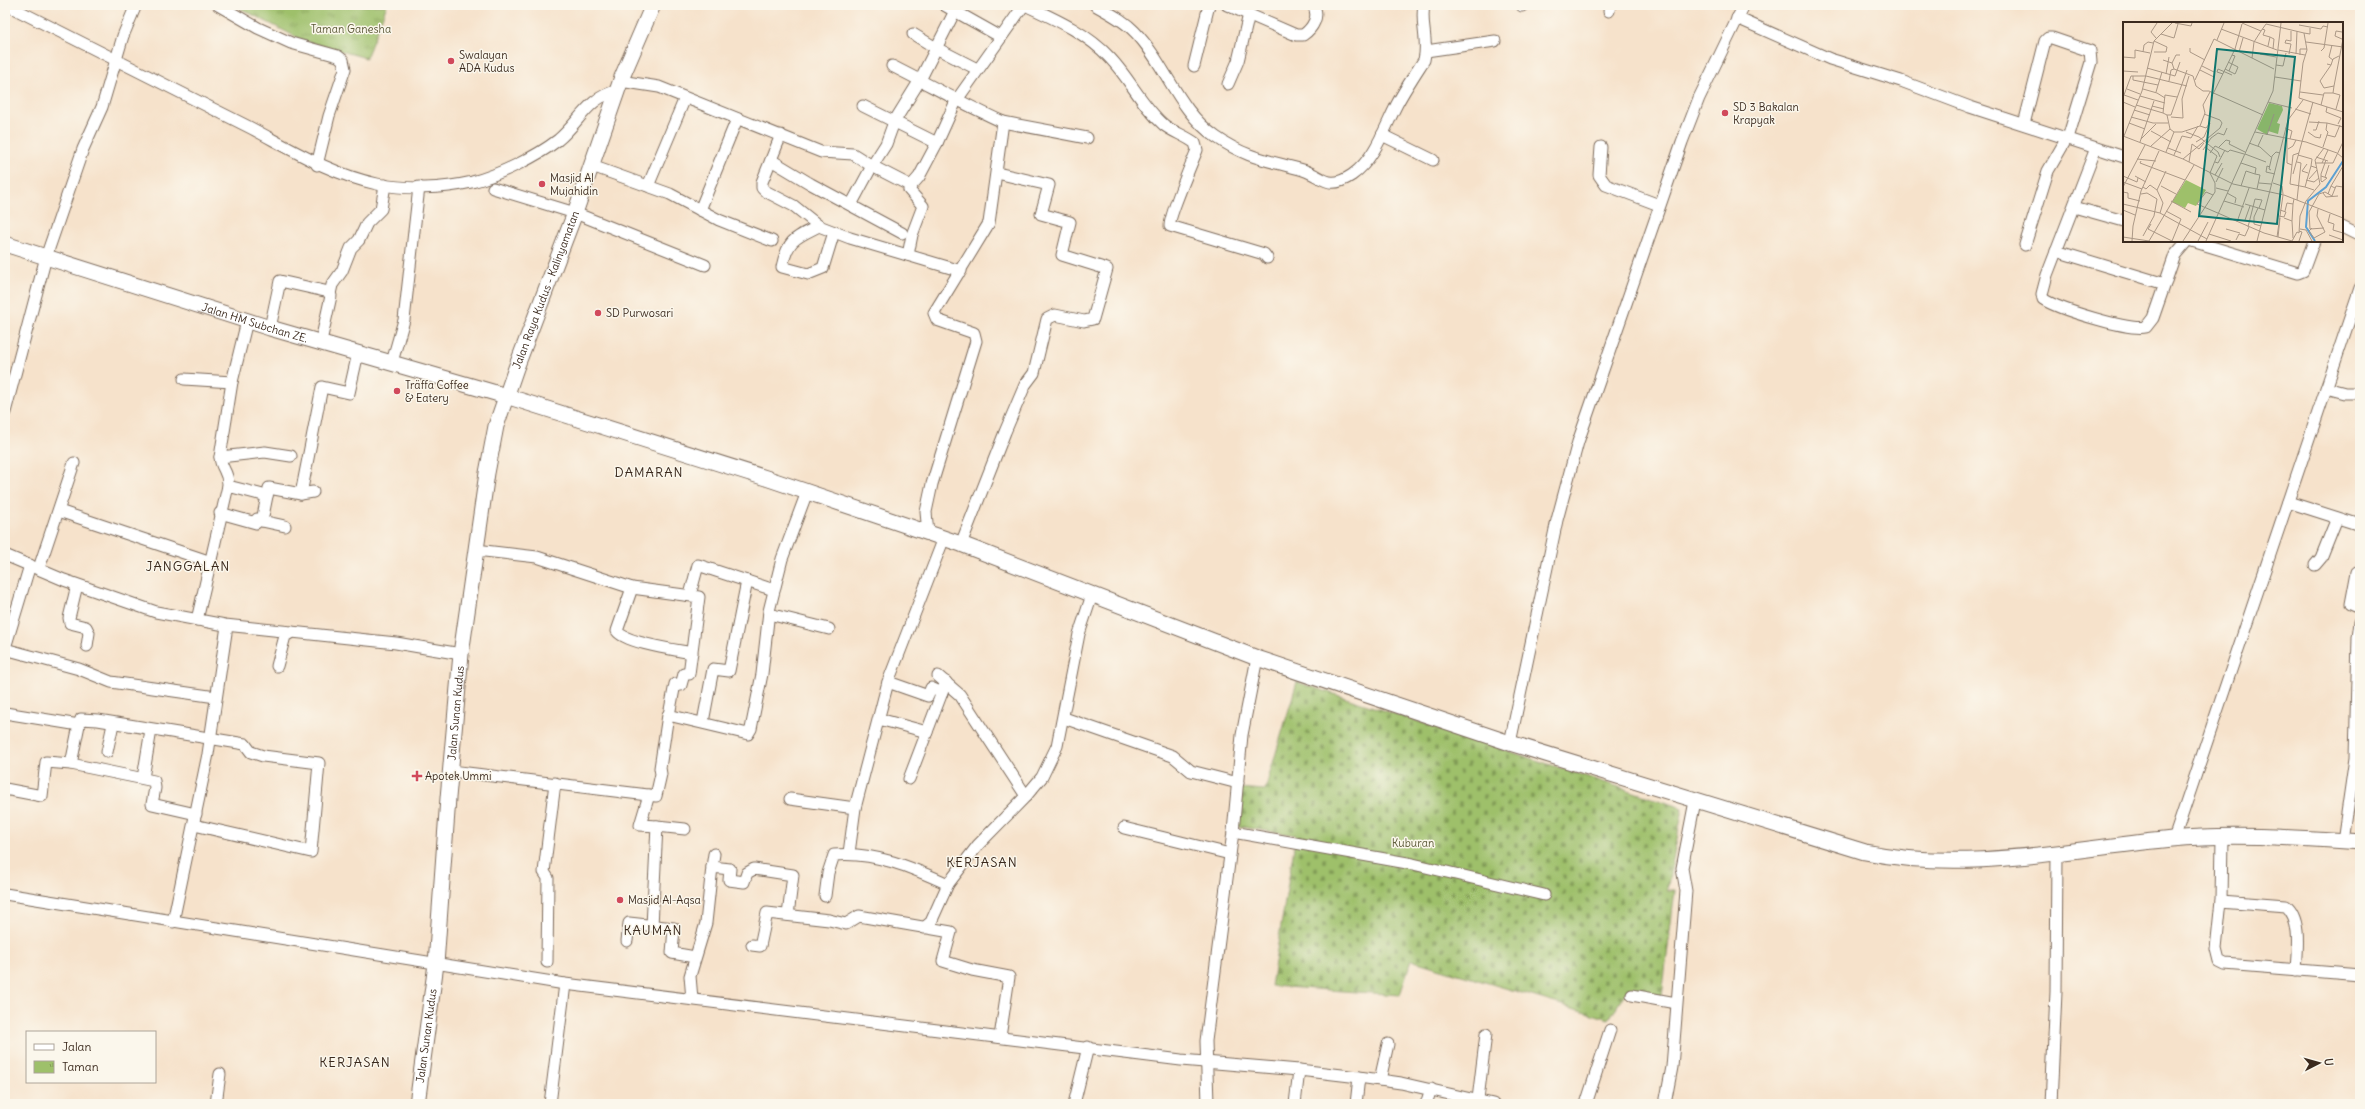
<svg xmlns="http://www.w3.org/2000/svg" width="2365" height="1109" viewBox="0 0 2365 1109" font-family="Delius,sans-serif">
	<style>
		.cemetery { fill: url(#cemetery-stones); stroke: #6c7544 }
		.park { fill: url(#park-tufts); stroke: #6c7544 }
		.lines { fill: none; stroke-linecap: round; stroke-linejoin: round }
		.minor-casing { stroke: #7c6a5b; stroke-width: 13 }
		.major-casing { stroke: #7c6a5b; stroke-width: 17 }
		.minor { stroke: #fff; stroke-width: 11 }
		.major { stroke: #fff; stroke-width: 15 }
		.poi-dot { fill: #d1495b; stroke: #fbf7ec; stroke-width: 1.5 }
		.labels { text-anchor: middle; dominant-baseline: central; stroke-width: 3; stroke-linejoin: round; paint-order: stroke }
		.park-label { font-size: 11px; fill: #595735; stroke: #fbf7ec }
		.poi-label { font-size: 11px; fill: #3b2a1e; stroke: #fbf7ec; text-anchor: start }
		.street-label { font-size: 11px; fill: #3b2a1e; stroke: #fbf7ec }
		.quarter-label { font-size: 13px; letter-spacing: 1px; fill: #3b2a1e; stroke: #fbf7ec }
		.inset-river { fill: none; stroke: #5da1d2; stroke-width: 2 }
		.inset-road { fill: none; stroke: #ab9886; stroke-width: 1 }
		.view { fill: #0f766e; fill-opacity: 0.15; stroke: #0f766e; stroke-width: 2 }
		.inset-edge { fill: none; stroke: #3b2a1e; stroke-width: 2 }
	</style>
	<defs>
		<pattern id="cemetery-stones" width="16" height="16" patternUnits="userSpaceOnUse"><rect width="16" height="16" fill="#9ec06a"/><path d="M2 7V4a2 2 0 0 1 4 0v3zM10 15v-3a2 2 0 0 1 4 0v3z" fill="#829c57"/></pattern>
		<pattern id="park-tufts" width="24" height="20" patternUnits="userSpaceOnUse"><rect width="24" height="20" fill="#9ec06a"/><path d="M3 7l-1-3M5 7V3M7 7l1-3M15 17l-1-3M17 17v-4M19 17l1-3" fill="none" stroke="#829c57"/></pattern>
	</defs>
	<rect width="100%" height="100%" fill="#fbf7ec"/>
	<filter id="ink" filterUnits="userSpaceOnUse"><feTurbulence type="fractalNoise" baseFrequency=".025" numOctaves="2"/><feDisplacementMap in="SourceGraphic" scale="8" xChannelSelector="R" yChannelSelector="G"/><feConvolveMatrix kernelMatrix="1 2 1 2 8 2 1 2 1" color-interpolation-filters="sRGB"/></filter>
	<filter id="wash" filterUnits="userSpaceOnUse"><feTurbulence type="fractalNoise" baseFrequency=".012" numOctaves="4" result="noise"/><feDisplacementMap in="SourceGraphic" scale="16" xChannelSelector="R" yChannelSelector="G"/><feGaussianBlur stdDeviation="0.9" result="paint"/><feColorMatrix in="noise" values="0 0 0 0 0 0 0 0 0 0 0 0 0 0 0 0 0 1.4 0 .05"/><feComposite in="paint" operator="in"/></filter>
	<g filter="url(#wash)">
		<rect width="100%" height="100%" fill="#f6e2cb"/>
		<!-- cemetery -->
		<polygon class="cemetery" points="1297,682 1683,808 1667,890 1675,890 1662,996 1629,987 1609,1019 1411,960 1400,995 1271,986 1296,835 1234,826 1237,788 1265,790"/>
		<!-- park -->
		<polygon class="park" points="234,5 387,5 366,58 302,40"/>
	</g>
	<g filter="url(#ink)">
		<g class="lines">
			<defs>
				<g id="minor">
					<path d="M7,5c81,41 161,81 242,122 42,22 81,47 128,57 30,6 65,5 95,-2 27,-7 64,-25 86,-42 21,-17 30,-43 59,-49"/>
					<polyline points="218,5 258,28 291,43 338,56 343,60 345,69 329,116 317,165"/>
					<polyline points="944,5 1001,37"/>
					<path d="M1025,5c30,14 62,28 85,53 20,21 32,48 54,67 9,7 22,11 31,18l2,7c-5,12 -29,69 -27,76l94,28 3,4"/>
					<path d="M1095,5c14,8 29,15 40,27 31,32 43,79 81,105 32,22 52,23 87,33 21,7 25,21 49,5 23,-16 33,-48 45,-71 8,-15 18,-30 27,-44 5,-19 -4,-36 0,-55"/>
					<path d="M1227,5l69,30h7c10,-7 17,-19 10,-30"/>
					<polyline points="1522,6 1523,5"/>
					<polyline points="1609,11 1610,5"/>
					<polyline points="1737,18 1830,59 1901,81 1970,107 2124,157"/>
					<polyline points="913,34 936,48 977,69"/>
					<polyline points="1426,51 1495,41"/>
					<path d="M892,66c38,19 73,39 111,56l-14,101 -55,90 3,7 37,13 2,8 -44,143 -6,28 2,21"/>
					<polyline points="1194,66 1209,5"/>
					<polyline points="620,81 659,87 821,152 853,154 872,166 886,144 894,122 920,80 958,5"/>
					<polyline points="1228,84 1238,61 1249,14"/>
					<polyline points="863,106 937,143"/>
					<polyline points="1003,122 1087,138"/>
					<polyline points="2024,124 2045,41 2048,38 2052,38 2090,51 2091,62 2068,138"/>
					<polyline points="781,135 762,182 762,188 765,191 794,206 819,226 850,238 961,271"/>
					<polyline points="1382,135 1433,160"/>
					<polyline points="1601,147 1599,175 1606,185 1659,205"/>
					<path d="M2096,148l-49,127 -5,19 1,5c15,10 86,32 103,28l7,-9 22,-63 12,-14"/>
					<polyline points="771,160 811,184 902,233"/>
					<polyline points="592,166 670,194 719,220 772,241"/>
					<polyline points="648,186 685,98"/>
					<polyline points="493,188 575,213 705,265"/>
					<polyline points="851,205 872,166 911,186 919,177 937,143 956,101 1024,5"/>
					<polyline points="2074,207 2124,221"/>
					<polyline points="700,210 737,119"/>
					<path d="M819,226c-24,12 -31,13 -37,41l26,7 15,-6 11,-36"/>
					<polyline points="2342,227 2360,236"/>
					<polyline points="2192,241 2298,273 2303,271 2314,241"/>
					<polyline points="2025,245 2048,171 2067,138"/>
					<polyline points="2056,251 2165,284"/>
					<polyline points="908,255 912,235 923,206 909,190 911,186"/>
					<polyline points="330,294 332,285 342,271 351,248 359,240 367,223 381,209 385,185"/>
					<polyline points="270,328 280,281 329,292 331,296 321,341"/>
					<polyline points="392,362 404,320 419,187"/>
					<polyline points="184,379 232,382"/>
					<polyline points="2326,388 2345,393 2360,393"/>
					<polyline points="5,412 46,257 83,149 102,107 123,36 136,5"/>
					<polyline points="220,457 265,452 291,456"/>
					<polyline points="228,486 267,496 269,488 301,494 322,387 349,393 358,353"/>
					<polyline points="301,494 313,492"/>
					<polyline points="2288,502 2360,525"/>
					<polyline points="59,511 211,562"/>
					<polyline points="220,513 256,523 257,519 262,521 267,496"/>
					<polyline points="262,521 285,526"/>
					<polyline points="961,544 1005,432 1025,385 1034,373 1047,319 1055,315 1084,321 1093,319 1107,269 1062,255 1070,222 1041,214 1049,185 997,173"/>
					<polyline points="476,550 537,557 632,588 699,597 689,674 684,674 681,685 675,684 669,715"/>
					<polyline points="5,555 64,580 156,612 225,625 396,643 461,654"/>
					<polyline points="2315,565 2321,558 2337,518"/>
					<polyline points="39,568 74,463"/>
					<polyline points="2357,572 2351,604 2360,608"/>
					<polyline points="77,585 69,618 70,623 86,627 89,633 87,646"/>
					<path d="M632,588l-15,43c8,12 60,19 75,22"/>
					<polyline points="690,595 698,565 774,590"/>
					<polyline points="769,614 829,629"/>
					<path d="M197,620l31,-134c1,-15 -7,-16 -8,-29l12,-75 15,-61"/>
					<polyline points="5,648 30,565"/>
					<polyline points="5,649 79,669 111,682 216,697"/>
					<polyline points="277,666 285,636 292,632"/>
					<polyline points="938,676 960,695 1026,796"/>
					<polyline points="888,682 928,696 931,688 942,693"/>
					<polyline points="5,713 79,725 81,719 98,720 245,744 251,752 263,756 319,763 311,852 194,825"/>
					<polyline points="1064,718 1173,756 1191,771 1238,783"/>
					<polyline points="879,719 927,732"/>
					<polyline points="703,722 713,669 729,671 747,581"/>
					<polyline points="1510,743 1557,520 1578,442 1682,142 1699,98 1744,5"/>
					<polyline points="107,752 113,724"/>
					<polyline points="71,764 79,725"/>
					<polyline points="451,771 656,796 661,774 660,768 668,715 748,734 751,729 762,674 769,611 782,559 807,492"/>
					<polyline points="143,778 151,730"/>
					<polyline points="909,779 946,682"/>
					<polyline points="5,789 42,796 46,762 71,764 154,781 155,788 152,804 196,814"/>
					<polyline points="649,795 640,825 657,826 652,926"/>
					<polyline points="790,799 855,808"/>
					<polyline points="657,826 685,829"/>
					<polyline points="1124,828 1230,854"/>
					<polyline points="1233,832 1413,864 1544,895"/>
					<polyline points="2222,837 2221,901 2216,949 2219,961 2225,964 2360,975"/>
					<polyline points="2174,839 2360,288"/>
					<polyline points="2343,841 2355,758 2358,638 2360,622"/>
					<polyline points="849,853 855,808 888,682 944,538"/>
					<polyline points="712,867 714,854"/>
					<polyline points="5,894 565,984 1181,1060 1299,1070 1359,1077 1401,1083 1493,1104"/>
					<path d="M825,896l3,-23 6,-18c40,-4 79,13 114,29"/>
					<path d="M2221,901l65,5c16,13 11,46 10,64"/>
					<polyline points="173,922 208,754 227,626"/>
					<polyline points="924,928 931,922 948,884 978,845 1026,796 1042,777 1057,746 1079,634 1092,595"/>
					<polyline points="627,941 629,923 674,928 672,953 695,957"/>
					<polyline points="752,945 760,946 767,913 829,920 846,924 859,916 951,932 943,961 972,970 1009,977 1000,1037"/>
					<polyline points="547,962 548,878 544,872 555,783"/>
					<polyline points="1632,995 1676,1003"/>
					<polyline points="692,999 690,976 706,923 712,867 730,869 729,880 744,882 747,873 754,869 793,875 788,915"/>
					<polyline points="1380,1080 1388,1044"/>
					<polyline points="1478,1099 1486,1034"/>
					<polyline points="216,1104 220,1074"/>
					<polyline points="550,1104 565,984"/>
					<polyline points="1074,1104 1088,1047"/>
					<polyline points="1208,1104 1206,1041 1233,832 1242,735 1257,658"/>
					<polyline points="1295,1104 1299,1070"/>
					<polyline points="1356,1104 1359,1077"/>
					<polyline points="1426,1104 1431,1089"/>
					<polyline points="1586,1104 1610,1030"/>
					<polyline points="1665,1104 1672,1067 1686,891 1682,868 1695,801"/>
					<polyline points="2051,1104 2056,992 2057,853"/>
				</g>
				<g id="major">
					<path id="s1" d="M5,244l265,84 236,68 263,83 192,65 296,114 253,85 355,109c102,21 205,-3 307,-13 62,-6 126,-1 188,3"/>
					<path id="s2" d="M417,1104l19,-140 12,-166 13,-144 26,-181 9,-47 20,-58 59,-155 47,-136 31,-72"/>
				</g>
			</defs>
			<!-- minor casing -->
			<use href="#minor" class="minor-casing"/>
			<!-- major casing -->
			<use href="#major" class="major-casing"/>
			<!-- minor -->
			<use href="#minor" class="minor"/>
			<!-- major -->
			<use href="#major" class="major"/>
		</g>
	</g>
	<!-- markers -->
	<g class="poi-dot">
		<circle cx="451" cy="61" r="4"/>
		<circle cx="1725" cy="113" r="4"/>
		<circle cx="542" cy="184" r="4"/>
		<circle cx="598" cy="313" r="4"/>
		<circle cx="397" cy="391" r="4"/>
		<path d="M415 770h4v4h4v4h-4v4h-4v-4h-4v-4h4z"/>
		<circle cx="620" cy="900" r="4"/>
	</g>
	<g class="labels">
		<!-- park labels -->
		<g class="park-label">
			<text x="351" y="29">Taman Ganesha</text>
			<text x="1413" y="843">Kuburan</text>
		</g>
		<!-- poi labels -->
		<g class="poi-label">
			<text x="459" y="55">Swalayan<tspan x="459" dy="13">ADA Kudus</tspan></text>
			<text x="1733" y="107">SD 3 Bakalan<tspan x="1733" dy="13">Krapyak</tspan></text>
			<text x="550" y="178">Masjid Al<tspan x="550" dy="13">Mujahidin</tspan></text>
			<text x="606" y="313">SD Purwosari</text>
			<text x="405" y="385">Träffa Coffee<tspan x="405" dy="13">&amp; Eatery</tspan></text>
			<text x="425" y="776">Apotek Ummi</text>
			<text x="628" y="900">Masjid Al-Aqsa</text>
		</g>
		<!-- street labels -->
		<g class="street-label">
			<text stroke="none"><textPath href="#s2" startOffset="828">Jalan Raya Kudus - Kalinyamatan</textPath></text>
			<text stroke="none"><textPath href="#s1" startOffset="262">Jalan HM Subchan ZE.</textPath></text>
			<text stroke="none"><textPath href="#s2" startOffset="393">Jalan Sunan Kudus</textPath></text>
			<text stroke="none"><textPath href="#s2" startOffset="69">Jalan Sunan Kudus</textPath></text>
		</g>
		<!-- quarter labels -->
		<g class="quarter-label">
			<text x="649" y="472">DAMARAN</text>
			<text x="188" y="566">JANGGALAN</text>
			<text x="982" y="862">KERJASAN</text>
			<text x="653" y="930">KAUMAN</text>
			<text x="355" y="1062">KERJASAN</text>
		</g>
	</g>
	<!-- overview -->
	<g transform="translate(2123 22)">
		<rect width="220" height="220" fill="#f6e2cb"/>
		<path d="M146,81l13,3 1,4 -6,13 3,1 -2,10 -10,-3 -1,4 -10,-6z" fill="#9ec06a"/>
		<path d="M63,158l20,10 -10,16 -8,-3 -3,5 -13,-6z" fill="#9ec06a"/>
		<path class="inset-river" d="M192,219l-9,-14 2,-26 18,-14 17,-26"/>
		<path class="inset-road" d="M52,1l16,3 1,-3M119,1l19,8 5,-7 38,9 3,17 -4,13 -4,35 44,14M176,3l22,4 2,-3 5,1M98,7l56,21M139,7l3,1 -2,5 7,2M181,11l6,1v-6M38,12l13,4 4,-14M33,16l-5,-6 6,-9M219,17l-7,-3 1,-5 6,1M94,18l7,-17M31,19l13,6 -1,5h-12M183,20l37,5M209,23l-3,12 4,3M145,24l2,-9 4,2 -1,10M67,26v4l15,8M155,28l27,5M198,29l3,-3 4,-25M20,30l1,-7 4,-3 5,1M116,30l4,-14M137,32l16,3M166,32l2,-10 -6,-1 1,-3 5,1v-10M173,32l1,-23M177,33v-6h7M0,35l12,1v-8l15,3M129,36l2,-16 7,-11M40,38l9,3 2,6 19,7 3,10 7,5h6l54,24M49,41l4,-8h4M204,42l4,1 -11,16 4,7 10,-2M153,43l7,1 3,-13M208,43l2,-6 6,-3M79,44l12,6M24,46l28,8 5,-14M102,47l10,5 1,-2 2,-5 -10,-5M77,48l14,7M0,49l15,1M106,49l6,-15 -3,-1M43,52l3,-17M100,52l-6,-2 1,-3 14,6M10,54v4l25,5M152,55l26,4M72,58l19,-41 60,30M46,59l2,-11 3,-1M4,67l13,5M20,67l14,4 8,5M33,70l6,-20M177,70l23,3M90,72l22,-45 7,-25M17,74l25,7M15,78l-14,-5 7,-19h15l41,10M0,80l12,5M145,80l24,6M13,83l27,8M198,83l3,-12h9M29,84l12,3M204,85l-1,5 15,6 -3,6M172,87l16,5M213,87l4,-14 -7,-2 1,-7 9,-47M11,88l16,5M44,93h4l16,-45M8,95l22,6h15M48,95l12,1 -1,-19 7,-23M186,100l18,1 -1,7 2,2 -5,15M6,101l16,6M204,101l16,4M77,104l6,2 4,-5M162,106l7,3 -2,8M190,108h3l3,-9M28,109l20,11M51,110h8l18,-6 5,-13 -2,-8 7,-13M63,110l13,5 19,15 2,5M132,110l51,10 31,11 6,5M185,110l7,5 5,1 1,-4M144,113l7,-21M204,113l8,2 5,-12M0,114l60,23 50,25 51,11 59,23M1,114l18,-45 12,-50 18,-18M18,117l15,-15M164,117v24l5,2M17,120l14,-41M73,120l8,-5 6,-14M126,121l11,4 11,10M28,124l19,-17M135,124l5,-11M82,125l12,9 -7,17M96,125l7,-7 4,1 -1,3 16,8M45,126l13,5M165,127l5,-3 3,-6M80,128l8,-12 7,-5 6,2 3,-7M43,130l8,-20 -4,-3 -3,-14 -4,-2 2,-18 12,2M87,131l5,-7 13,6 2,-2 14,4M176,131l-6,2 -3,29 15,3M122,132l21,8M51,133l8,-19 9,2 7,-12M175,133l14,4 -1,7 6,2M193,135l12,4M14,137l19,2M60,137l37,-31 2,-5 -2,-3 -16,-6M18,139l-1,2 45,17M66,140l3,-18 7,5 5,-6M92,140l3,1 7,-13M118,141l15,5 -1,6 5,1 -3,14M192,141h18l10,-21M199,141l6,-13M184,142l-5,7 6,2M188,144l-6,21 9,3M147,145l-3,-1 -1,6 9,2M148,148l-2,-1 3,-13 4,-4 4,1M170,152l20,-72M92,153l7,-12M0,154l14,6 1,-4M12,154l11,6M198,154l6,2 -5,4 -1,-1v-7l5,-14M202,155l4,-12M186,157l8,-9M183,158l8,2 5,-4M0,160l19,7M93,160l7,-14M136,161l12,1M150,161l9,3 1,8M38,164l15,8M118,164l5,-15 9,3M208,164l12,-20M0,165l22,-42M20,165l3,2 4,-4 7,5 9,-19M93,166l12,3M34,168l6,13 -3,10M0,170l5,1v5l12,3M104,171l9,5 -1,5M200,171l3,4 12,-1M18,172l6,-1 10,6 -3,17 -11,20M205,172l3,-8 4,2M90,173l-7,-3 -9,12 67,29 28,8 5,-9 2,1 1,-17 6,-15 14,-17 -5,-24 9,-12M209,174l4,-10 7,1M174,178l4,-37 -4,-1M48,179l20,11M101,179l20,6M0,182l37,9 47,26M122,182l20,6M135,186l-4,9v7l7,2M0,188l12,5M43,189l15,8 -9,22M162,189l2,-8 6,1 1,-5M207,192l-2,8 6,2 -1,6 10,3M156,194l5,1 2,-5 -6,-2M161,196l8,3 1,-17M122,198l5,-14M169,199l1,17M114,200l12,-34M28,202l-3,5 24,12M125,205l7,-28 7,1 -3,8M189,206l-3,3 5,7 11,-6 -8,-16 1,-7M201,206l-14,1 -1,-17 10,-18 6,-2 7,4M103,207l14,4M177,207l6,1 6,11M86,212l22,7M206,213l14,5M0,215l26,4M154,215l6,-42M155,215l2,-19M113,218l3,-6 6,2 4,-9M9,219l1,-15 8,-35 18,-40M26,219l45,-76M60,219l32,-49v-9l-5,-10M75,219l10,-19M83,219l67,-150 8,-68M134,219l31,-121 15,-20M176,219l3,-9 -3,-1"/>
		<path class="view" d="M94,27l78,8 -18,167 -78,-8z"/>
		<rect width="220" height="220" class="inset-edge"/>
	</g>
	<!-- margin -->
	<rect width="2365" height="1109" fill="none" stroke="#fbf7ec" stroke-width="20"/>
	<!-- legend -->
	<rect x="26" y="1031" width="130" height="52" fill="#fbf7ec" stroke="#aea59a"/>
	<rect x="34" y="1044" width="20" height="6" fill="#ffffff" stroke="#aea59a"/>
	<text x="62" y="1051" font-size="12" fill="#3b2a1e">Jalan</text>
	<rect x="34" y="1061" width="20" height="12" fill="url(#park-tufts)" stroke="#aea59a"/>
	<text x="62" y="1071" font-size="12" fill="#3b2a1e">Taman</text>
	<!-- north arrow -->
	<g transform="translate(2319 1063) rotate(84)" stroke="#fbf7ec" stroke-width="3" paint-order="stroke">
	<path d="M0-3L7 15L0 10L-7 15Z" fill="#3b2a1e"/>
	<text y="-6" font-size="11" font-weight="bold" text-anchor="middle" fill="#3b2a1e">U</text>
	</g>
</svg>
